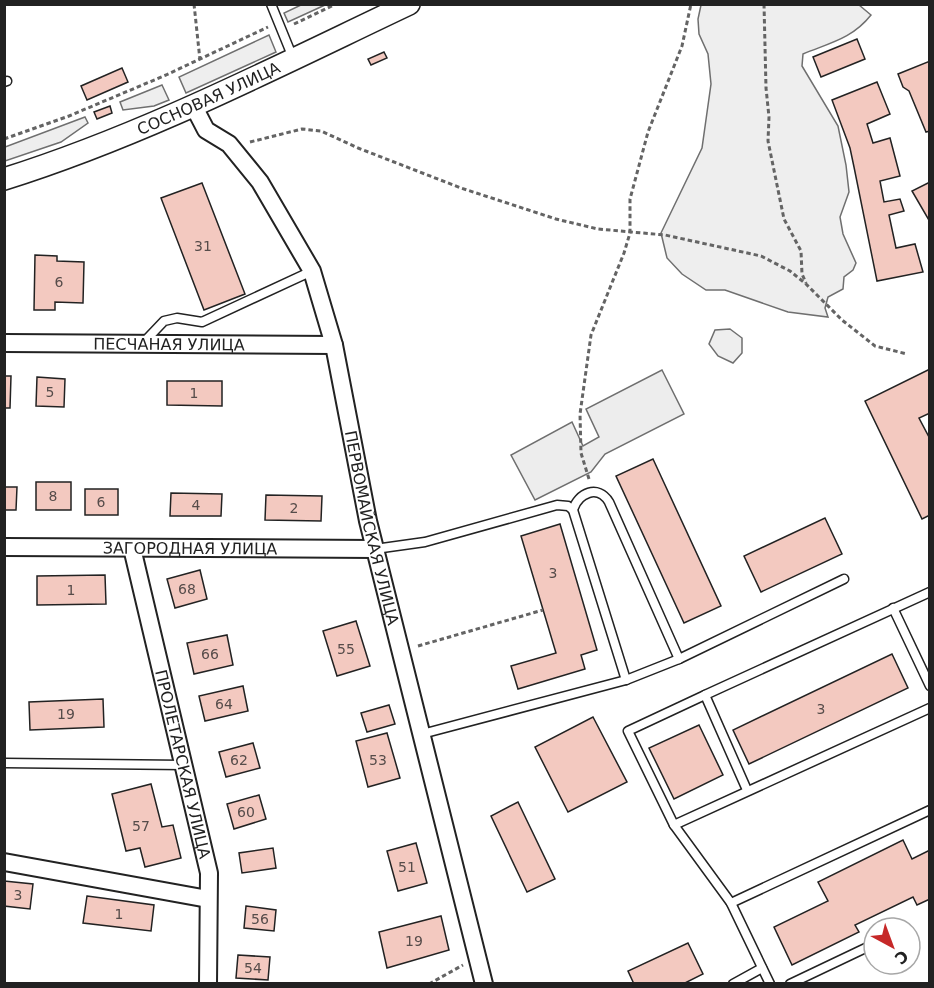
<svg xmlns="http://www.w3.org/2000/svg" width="934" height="988" viewBox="0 0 934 988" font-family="'DejaVu Sans',sans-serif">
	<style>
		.green { fill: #eee; stroke: #6f6f6f; stroke-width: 1.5 }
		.parking { fill: #ededed; stroke: #6f6f6f; stroke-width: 1.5 }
		.building { fill: #f3c9c0; stroke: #222; stroke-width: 1.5 }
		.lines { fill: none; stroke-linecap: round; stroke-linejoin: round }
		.service-casing { stroke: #222; stroke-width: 11 }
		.minor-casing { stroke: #222; stroke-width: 20 }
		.tertiary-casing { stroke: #222; stroke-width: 24 }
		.path { stroke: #646464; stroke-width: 3; stroke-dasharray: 4.5 3; stroke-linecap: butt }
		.service { stroke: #fff; stroke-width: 8 }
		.minor { stroke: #fff; stroke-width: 16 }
		.tertiary { stroke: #fff; stroke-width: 21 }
		.labels { text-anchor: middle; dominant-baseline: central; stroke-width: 4.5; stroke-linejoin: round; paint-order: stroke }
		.number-label { font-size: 14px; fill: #564c4a }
		.street-label { font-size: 16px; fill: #222; stroke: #fff }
	</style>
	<rect width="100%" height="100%" fill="#fff"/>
	<!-- green -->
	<g class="green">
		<polygon points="301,5 301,4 325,5 288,22 284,13"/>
		<path d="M701,5h158l12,10c-19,24 -42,28 -68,39l-1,12 36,60 8,39 3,27 -9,25 3,17 13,29 -3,7 -9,7 -1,12 -15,8 -3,11 3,9 -40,-5 -63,-22h-19l-24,-16 -15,-16 -6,-25 41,-85 9,-64 -3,-30 -9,-20 -1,-15z"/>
		<polygon points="269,35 276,52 186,93 179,77"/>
		<polygon points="162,85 169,100 154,106 123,110 120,102"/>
		<polygon points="85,117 88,123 61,142 5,161 5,147"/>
		<polygon points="730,329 742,338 742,353 733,363 718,356 709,344 715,330"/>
	</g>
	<!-- parking -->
	<polygon class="parking" points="662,370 684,414 605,454 591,472 535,500 511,455 572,422 583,446 599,437 586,409"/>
	<!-- building -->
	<g class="building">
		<polygon points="857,39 865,59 821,77 813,57"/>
		<polygon points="384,52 387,58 371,65 368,59"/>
		<polygon points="930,61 930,131 926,132 909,91 903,87 898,74"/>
		<polygon points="122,68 128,82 87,100 81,86"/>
		<polygon points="877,82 890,114 867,124 873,143 890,138 900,176 880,181 884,202 900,199 904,211 889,215 896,248 915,244 923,272 877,281 854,167 850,148 832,100"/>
		<polygon points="110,106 112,113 97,119 94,112"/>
		<polygon points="930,182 930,222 912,191"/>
		<polygon points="202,183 245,294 204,310 161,198"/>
		<polygon points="35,255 57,256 57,261 84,262 83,303 55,302 55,310 34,310"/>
		<polygon points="930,369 930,413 919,418 930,439 930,515 922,519 865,401"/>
		<polygon points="4,376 11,376 10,408 4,408"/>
		<polygon points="37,377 65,379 64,407 36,406"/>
		<polygon points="167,381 222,381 222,406 167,405"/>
		<polygon points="653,459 721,606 684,623 616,476"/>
		<rect x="36" y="482" width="35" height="28"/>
		<polygon points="4,487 17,487 16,510 4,510"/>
		<rect x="85" y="489" width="33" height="26"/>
		<polygon points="171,493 222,494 221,516 170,516"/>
		<polygon points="266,495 322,496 321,521 265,520"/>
		<polygon points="825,518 842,554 761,592 744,556"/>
		<polygon points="560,524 597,650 581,655 585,669 518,689 511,666 556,653 521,536"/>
		<polygon points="200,570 207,599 175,608 167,579"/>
		<polygon points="105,575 106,604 37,605 37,576"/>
		<polygon points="356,621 370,666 337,676 323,631"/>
		<polygon points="227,635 233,665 194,674 187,643"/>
		<polygon points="892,654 908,688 749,764 733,730"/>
		<polygon points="243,686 248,711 205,721 199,696"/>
		<polygon points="103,699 104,727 30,730 29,702"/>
		<polygon points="389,705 395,724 367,732 361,713"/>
		<polygon points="593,717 627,782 568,812 535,747"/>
		<polygon points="699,725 723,775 674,799 649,748"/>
		<polygon points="387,733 400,778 368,787 356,741"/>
		<polygon points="253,743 260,768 226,777 219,752"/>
		<polygon points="151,784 162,827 173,825 181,858 145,867 140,848 126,851 112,794"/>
		<polygon points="259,795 266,819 234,829 227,804"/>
		<polygon points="518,802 555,879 527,892 491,816"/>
		<polygon points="903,840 912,859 930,850 930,899 917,905 913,897 855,925 859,932 792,965 774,927 828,901 818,882"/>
		<polygon points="416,843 427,883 398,891 387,851"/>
		<polygon points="273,848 276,868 242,873 239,853"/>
		<polygon points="4,881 33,884 30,909 4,906"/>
		<polygon points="87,896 154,905 151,931 83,923"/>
		<polygon points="246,906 276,910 274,931 244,928"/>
		<polygon points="441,916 449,950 387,968 379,932"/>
		<polygon points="688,943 703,974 683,984 634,984 628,971"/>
		<polygon points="238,955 270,957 268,980 236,978"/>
	</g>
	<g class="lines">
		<defs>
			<g id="service">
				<polyline points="271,4 293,58"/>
				<polyline points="4,82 7,81"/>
				<polyline points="144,342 164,321 177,318 202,322 312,271"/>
				<polyline points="573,510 626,680"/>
				<path d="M375,549l50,-7 132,-37 11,1 5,4c5,-17 25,-26 36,-8l70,157"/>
				<polyline points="893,608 930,686"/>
				<polyline points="705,695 930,592"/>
				<polyline points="422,734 626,680 679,659 844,579"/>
				<polyline points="4,763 184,765"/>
				<polyline points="747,790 705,695 628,731 674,825 731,903 770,984"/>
				<polyline points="674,825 930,708"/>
				<polyline points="731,903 930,810"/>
				<polyline points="733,984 762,968"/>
				<polyline points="790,984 874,944"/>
			</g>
			<g id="minor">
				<path id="s1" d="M193,105l13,25 23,14 31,38 52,89 22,74 34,176 116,463"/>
				<path id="s2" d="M4,343l330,2"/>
				<path id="s3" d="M4,547l371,2"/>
				<path id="s4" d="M132,548l77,325 -1,111"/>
				<polyline points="4,862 208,899"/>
			</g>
			<g id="tertiary">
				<path id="s5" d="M4,179c140,-44 272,-112 405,-175"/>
			</g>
		</defs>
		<!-- service casing -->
		<use href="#service" class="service-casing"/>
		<!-- minor casing -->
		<use href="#minor" class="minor-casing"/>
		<!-- tertiary casing -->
		<use href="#tertiary" class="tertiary-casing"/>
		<!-- path -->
		<g class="path">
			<polyline points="194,4 200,60"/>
			<polyline points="764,4 766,88 769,117 768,141 784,219 801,251 802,274 806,283"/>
			<polyline points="294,24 336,4"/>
			<polyline points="4,139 69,116 166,75 268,27"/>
			<polyline points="250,142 302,129 321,131 358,148 461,188 556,219 598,229 665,235 761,256 790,271 806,284 842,320 875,346 907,354"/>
			<polyline points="589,479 581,453 580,414 591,335 624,253 630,233 630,199 648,132 682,46 691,4"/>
			<polyline points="418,646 543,610"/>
			<polyline points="429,984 463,965"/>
		</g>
		<!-- service -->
		<use href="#service" class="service"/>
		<!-- minor -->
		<use href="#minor" class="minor"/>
		<!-- tertiary -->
		<use href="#tertiary" class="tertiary"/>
	</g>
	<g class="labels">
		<!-- number labels -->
		<g class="number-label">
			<text x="203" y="246">31</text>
			<text x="59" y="282">6</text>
			<text x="50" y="392">5</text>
			<text x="194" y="393">1</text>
			<text x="53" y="496">8</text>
			<text x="101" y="502">6</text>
			<text x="196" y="505">4</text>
			<text x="294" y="508">2</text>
			<text x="553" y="573">3</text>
			<text x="187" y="589">68</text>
			<text x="71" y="590">1</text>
			<text x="346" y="649">55</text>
			<text x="210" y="654">66</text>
			<text x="224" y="704">64</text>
			<text x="821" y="709">3</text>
			<text x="66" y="714">19</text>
			<text x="239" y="760">62</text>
			<text x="378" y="760">53</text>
			<text x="246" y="812">60</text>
			<text x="141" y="826">57</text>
			<text x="407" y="867">51</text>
			<text x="18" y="895">3</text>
			<text x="119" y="914">1</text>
			<text x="260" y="919">56</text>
			<text x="414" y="941">19</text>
			<text x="253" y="968">54</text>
		</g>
		<!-- street labels -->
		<g class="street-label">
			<text stroke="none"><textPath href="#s5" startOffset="220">СОСНОВАЯ УЛИЦА</textPath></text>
			<text stroke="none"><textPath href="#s2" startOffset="165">ПЕСЧАНАЯ УЛИЦА</textPath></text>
			<text stroke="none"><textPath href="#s1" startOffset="471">ПЕРВОМАЙСКАЯ УЛИЦА</textPath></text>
			<text stroke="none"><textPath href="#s3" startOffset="186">ЗАГОРОДНАЯ УЛИЦА</textPath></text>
			<text stroke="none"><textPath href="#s4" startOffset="222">ПРОЛЕТАРСКАЯ УЛИЦА</textPath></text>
		</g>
	</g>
	<!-- border -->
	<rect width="934" height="988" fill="none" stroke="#222222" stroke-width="12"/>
	<!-- north arrow -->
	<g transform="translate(892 946) rotate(139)"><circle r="28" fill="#ffffff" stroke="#a7a7a7" stroke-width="1.5"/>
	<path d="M0-4.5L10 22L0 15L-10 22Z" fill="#c62828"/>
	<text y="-9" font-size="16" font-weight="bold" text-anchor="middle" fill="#222222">С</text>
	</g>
</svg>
